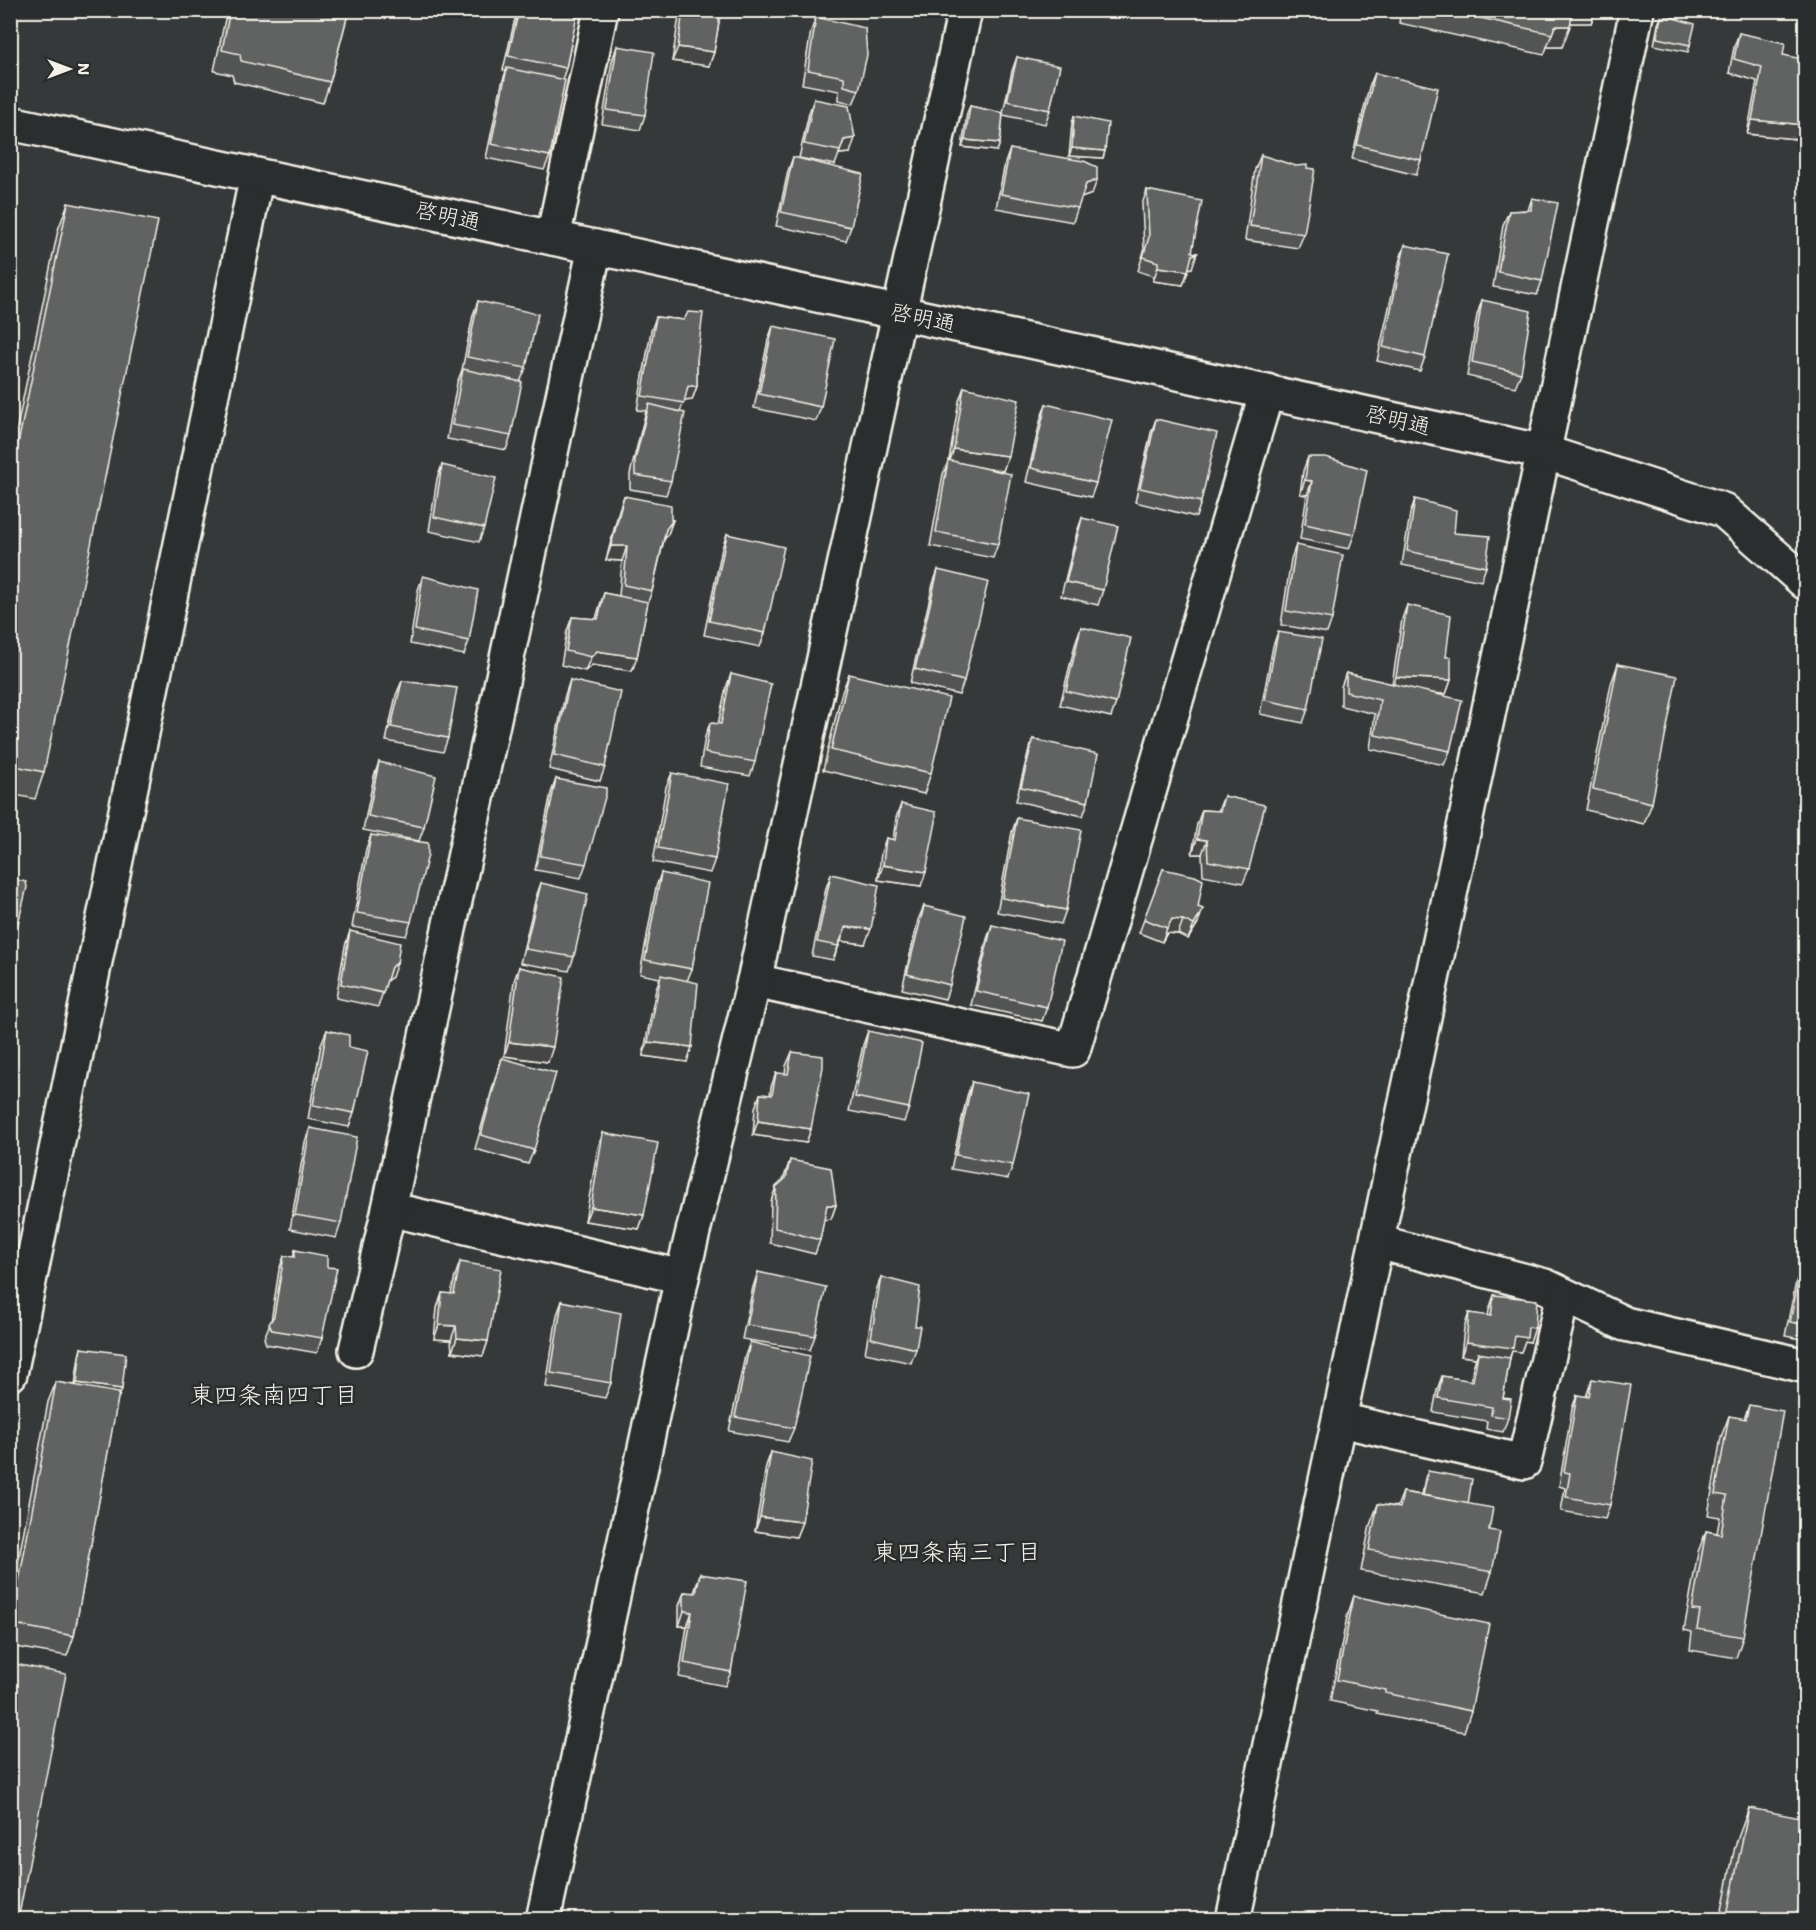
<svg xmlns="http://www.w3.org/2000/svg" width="1816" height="1930" viewBox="0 0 1816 1930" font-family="'Shantell Sans','Klee One',sans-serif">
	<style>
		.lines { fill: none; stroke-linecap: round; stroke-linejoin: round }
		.minor-casing { stroke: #f4f1e8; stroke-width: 38 }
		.tertiary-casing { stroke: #f4f1e8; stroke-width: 38 }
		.minor { stroke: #2a2d2e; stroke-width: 33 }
		.tertiary { stroke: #2a2d2e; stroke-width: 33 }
		.wall { fill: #535554; stroke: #f4f1e8; stroke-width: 1.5 }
		.shaded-wall { fill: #444545; stroke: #f4f1e8; stroke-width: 1.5 }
		.building { fill: #616362; stroke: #f4f1e8; stroke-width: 1.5 }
		.labels { text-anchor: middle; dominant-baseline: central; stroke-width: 5; stroke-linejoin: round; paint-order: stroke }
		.street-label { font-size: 22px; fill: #f4f1e8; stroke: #2a2d2e }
		.neighbourhood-label { font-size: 24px; fill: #f4f1e8; stroke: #2a2d2e }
	</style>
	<rect width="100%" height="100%" fill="#363939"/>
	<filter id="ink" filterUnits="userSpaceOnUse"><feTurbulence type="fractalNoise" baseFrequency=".0167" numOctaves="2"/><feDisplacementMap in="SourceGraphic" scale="12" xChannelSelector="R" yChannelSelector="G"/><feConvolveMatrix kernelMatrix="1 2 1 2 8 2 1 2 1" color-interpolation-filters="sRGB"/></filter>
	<g filter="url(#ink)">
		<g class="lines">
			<defs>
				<g id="minor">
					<polyline points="553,238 601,10"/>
					<polyline points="754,981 1073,1050 1267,391"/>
					<polyline points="389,1209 682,1277"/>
					<polyline points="1378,1242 1545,1286 1625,1324 1806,1366"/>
					<polyline points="356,1350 389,1209 595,247"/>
					<polyline points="10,1374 257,175"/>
					<polyline points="1340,1420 1524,1462 1563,1295"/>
					<polyline points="543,1920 682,1277 754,981 965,10"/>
					<polyline points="1233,1920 1637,10"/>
				</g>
				<polyline id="tertiary" points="10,123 595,247 1544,452 1723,510 1806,583"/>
			</defs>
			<!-- minor casing -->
			<use href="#minor" class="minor-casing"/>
			<!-- tertiary casing -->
			<use href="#tertiary" class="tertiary-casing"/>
			<!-- minor -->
			<use href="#minor" class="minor"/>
			<!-- tertiary -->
			<use href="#tertiary" class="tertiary"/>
		</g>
		<!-- wall -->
		<g class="wall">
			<polygon points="227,10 349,10 330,82 323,103 234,82 232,75 214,71"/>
			<polygon points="517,10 578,10 566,68 562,80 550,156 544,170 486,158 502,83 506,71 503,70"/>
			<polygon points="680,10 721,10 714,52 709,66 672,61"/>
			<polygon points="1401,10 1596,10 1591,23 1571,23 1562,47 1547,47 1544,55 1399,23"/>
			<polygon points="816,17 859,90 853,104 839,100 839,91 802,84 811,31"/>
			<polygon points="1661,17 1690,45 1688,52 1654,45 1658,24"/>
			<polygon points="1739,33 1783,55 1806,60 1806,140 1747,134 1757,81 1729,73 1734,47"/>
			<polygon points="617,46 645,115 640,130 602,124 612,61"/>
			<polygon points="1017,57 1050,110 1045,124 1003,115 1000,143 997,151 962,147 967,113 970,106 1003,113 1012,71"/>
			<polygon points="1375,73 1421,160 1416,175 1352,159 1369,87"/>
			<polygon points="814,99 850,153 839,154 835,165 799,158 809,113"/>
			<polygon points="1074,116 1105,151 1103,158 1069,156 1072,123"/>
			<polygon points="1010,149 1092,194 1081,198 1073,222 996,208 1005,163"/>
			<polygon points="1261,155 1304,234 1298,248 1245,240 1255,169"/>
			<polygon points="793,157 851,227 846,241 776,226 788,171"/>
			<polygon points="1147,190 1192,252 1192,268 1189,268 1183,285 1153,281 1153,276 1138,271 1144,251 1142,204"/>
			<polygon points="1532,198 1542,281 1537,295 1493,287 1503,225 1509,211 1528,210"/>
			<polygon points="68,203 44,772 35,799 10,794 10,461 58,230"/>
			<polygon points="1405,245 1425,357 1420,371 1377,361 1400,259"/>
			<polygon points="1482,300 1521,373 1515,387 1467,376 1477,315"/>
			<polygon points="478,301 526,368 520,382 511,436 506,450 447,439 457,383 462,370 473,315"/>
			<polygon points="656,317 684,320 697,360 697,386 692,400 684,401 680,412 671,481 666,495 630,489 630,474 646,411 637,410 651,331"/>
			<polygon points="773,326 821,407 816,421 754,408 768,340"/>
			<polygon points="964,387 1008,456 1003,471 980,467 998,544 993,558 930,546 943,474 949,460 959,401"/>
			<polygon points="1046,404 1096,483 1091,497 1026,482 1041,418"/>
			<polygon points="1156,419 1201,502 1196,517 1135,502 1151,433"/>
			<polygon points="1308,457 1354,535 1349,549 1300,539 1307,495 1300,494 1303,471"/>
			<polygon points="442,465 484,528 479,542 429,531 437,479"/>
			<polygon points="624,496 671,520 673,520 668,534 664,540 652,591 648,602 637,657 632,671 592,665 585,671 561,665 567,631 572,617 596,619 599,608 604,593 619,596 622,561 606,560 619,510"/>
			<polygon points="1415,499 1454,533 1486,567 1481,581 1402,565 1410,514"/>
			<polygon points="1082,518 1103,590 1098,605 1061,596 1077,532"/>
			<polygon points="727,534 765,633 760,647 704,635 722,548"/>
			<polygon points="1296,545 1332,619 1327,633 1281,625 1291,559"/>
			<polygon points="938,570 964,681 959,695 910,683 933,584"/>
			<polygon points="423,576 469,641 464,655 410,644 418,590"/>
			<polygon points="1407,605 1446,657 1451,680 1446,694 1431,693 1450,751 1444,765 1370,749 1375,714 1341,706 1341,687 1346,673 1392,684 1402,619"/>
			<polygon points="1081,627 1116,703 1111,717 1060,705 1076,641"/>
			<polygon points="1278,632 1308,709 1303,723 1260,714 1273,646"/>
			<polygon points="1618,664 1652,803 1644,824 1586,810 1611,684"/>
			<polygon points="731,674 755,762 750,776 700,767 705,737 710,723 718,724 726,688"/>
			<polygon points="849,674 931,773 924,794 823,770 841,695"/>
			<polygon points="570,680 605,767 600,781 549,769 565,695"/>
			<polygon points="402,681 448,738 443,752 386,741 396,695"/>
			<polygon points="1033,739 1088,802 1083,816 1016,801 1028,753"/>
			<polygon points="379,762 424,827 419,841 363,830 374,776"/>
			<polygon points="672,773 715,859 710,873 653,862 666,787"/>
			<polygon points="556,779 586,864 581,878 535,870 551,793"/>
			<polygon points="1224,796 1249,869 1243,883 1203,875 1202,854 1192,854 1197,824 1202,810 1218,811"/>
			<polygon points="901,804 921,886 878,880 881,853 886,838 893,840 896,818"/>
			<polygon points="1017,818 1066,910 1061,924 997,912 1012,832"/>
			<polygon points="371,835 411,922 406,936 352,927 366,849"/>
			<polygon points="1163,869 1198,907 1198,923 1188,939 1178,934 1167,933 1162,942 1139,933"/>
			<polygon points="661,873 692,969 687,981 687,1062 643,1056 656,989 660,978 640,974 656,887"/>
			<polygon points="831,874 865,944 841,941 833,960 812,956 826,888"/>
			<polygon points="541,883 574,957 569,971 520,963 536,897"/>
			<polygon points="924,906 950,985 945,999 902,989 918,920"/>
			<polygon points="992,925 1047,1007 1042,1021 971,1005 987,939"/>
			<polygon points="350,931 392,977 387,980 378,1007 336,998 345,946"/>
			<polygon points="519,967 548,1062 504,1056 514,981"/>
			<polygon points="327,1030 349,1047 354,1113 349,1127 308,1119 321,1044"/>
			<polygon points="868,1031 909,1108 904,1122 849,1111 863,1045"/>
			<polygon points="792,1052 811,1129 806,1143 753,1135 755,1108 760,1094 770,1095 771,1087 776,1073 785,1074 786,1066"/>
			<polygon points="502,1058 534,1150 528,1164 475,1149 497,1072"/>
			<polygon points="972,1082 1013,1165 1008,1179 951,1169 967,1096"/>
			<polygon points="310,1128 341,1223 336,1238 290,1229 305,1142"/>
			<polygon points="603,1133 644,1215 639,1229 585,1221 598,1147"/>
			<polygon points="790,1160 836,1205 831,1219 824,1219 820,1240 815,1254 770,1243 771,1201 776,1187 783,1180"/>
			<polygon points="295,1250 322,1338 317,1353 266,1344 264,1338 271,1321 279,1270 284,1256 293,1257"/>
			<polygon points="460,1262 488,1341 483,1356 452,1352 451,1340 434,1339 437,1308 442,1293 451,1294 455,1276"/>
			<polygon points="1801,1268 1806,1269 1806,1340 1785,1336 1796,1282"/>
			<polygon points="758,1272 815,1336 810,1350 742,1339 753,1287"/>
			<polygon points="881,1277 915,1326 916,1349 911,1363 865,1353 876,1291"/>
			<polygon points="1494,1295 1530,1342 1525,1341 1521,1352 1512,1351 1510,1358 1503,1398 1508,1418 1503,1432 1486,1429 1487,1421 1433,1412 1437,1390 1442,1376 1471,1381 1473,1367 1476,1358 1461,1356 1464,1328 1469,1313 1488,1316 1489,1310"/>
			<polygon points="562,1301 611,1383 605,1398 546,1387 557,1315"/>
			<polygon points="750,1342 794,1428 788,1442 729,1431 745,1356"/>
			<polygon points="81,1348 119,1397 118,1396 74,1636 67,1656 10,1646 10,1605 48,1402 56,1382 75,1385 79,1356"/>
			<polygon points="1592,1379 1610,1505 1605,1519 1561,1511 1565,1488 1559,1486 1572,1409 1577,1395 1586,1397"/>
			<polygon points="1749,1405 1743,1637 1736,1658 1690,1650 1692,1632 1684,1630 1698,1552 1706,1531 1717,1533 1720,1517 1708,1515 1721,1437 1729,1416 1744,1419"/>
			<polygon points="771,1452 802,1522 796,1537 755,1531 766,1466"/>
			<polygon points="1428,1471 1468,1504 1489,1530 1492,1572 1485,1593 1361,1571 1370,1525 1378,1504 1397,1507 1403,1492 1422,1495 1425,1478"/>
			<polygon points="700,1574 731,1672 725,1686 679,1677 687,1626 679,1626 679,1606 684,1592 694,1593"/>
			<polygon points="1354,1596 1471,1711 1464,1732 1377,1714 1378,1711 1330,1701 1347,1617"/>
			<polygon points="1749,1808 1803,1920 1720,1920 1735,1846"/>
		</g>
		<!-- shaded-wall -->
		<g class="shaded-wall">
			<polygon points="1572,10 1596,10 1591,23 1568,23"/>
			<polygon points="1555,26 1570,26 1562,47 1547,47"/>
			<polygon points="678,47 714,52 709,66 672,61"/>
			<polygon points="1752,120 1806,125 1806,140 1747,134"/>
			<polygon points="855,138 850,153 839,154 844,140"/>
			<polygon points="965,140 1000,143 997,151 962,147"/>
			<polygon points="1072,148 1105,151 1103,158 1069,156"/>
			<polygon points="1097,180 1092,194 1081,198 1086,184"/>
			<polygon points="1197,253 1192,268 1187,269 1192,255"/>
			<polygon points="1158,267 1188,271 1183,285 1153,281"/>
			<polygon points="688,386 697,386 692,400 683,401"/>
			<polygon points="954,449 1008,456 1003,471 949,463"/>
			<polygon points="1305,480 1312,481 1307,495 1300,494"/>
			<polygon points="673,520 668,534 661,543 666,529"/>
			<polygon points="611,546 627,546 622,561 606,560"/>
			<polygon points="597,651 637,657 632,671 592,665 585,671 591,657"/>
			<polygon points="1396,677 1451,680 1446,694 1391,691"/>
			<polygon points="1197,839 1207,840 1202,854 1192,854"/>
			<polygon points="883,865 926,872 921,886 878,880"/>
			<polygon points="1203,909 1198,923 1188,939 1194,925"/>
			<polygon points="1172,919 1183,920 1178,934 1167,933 1162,942 1167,928"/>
			<polygon points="846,927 871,929 865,944 841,941 833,960"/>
			<polygon points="10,935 15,936 10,949"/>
			<polygon points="397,963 392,977 386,981 391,967"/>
			<polygon points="509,1042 553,1047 548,1062 504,1056"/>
			<polygon points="648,1042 692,1047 687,1062 643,1056"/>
			<polygon points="758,1121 811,1129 806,1143 753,1135"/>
			<polygon points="827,1205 836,1205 831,1219 822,1220"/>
			<polygon points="591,1207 644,1215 639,1229 585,1221"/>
			<polygon points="439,1325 456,1326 451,1340 434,1339"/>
			<polygon points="1528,1327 1535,1328 1530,1342 1525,1341 1521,1352 1512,1351 1508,1362 1478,1353 1476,1358 1461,1356 1466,1342 1515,1336"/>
			<polygon points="457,1338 488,1341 483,1356 452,1352"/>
			<polygon points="77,1383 122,1389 119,1397 74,1390"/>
			<polygon points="760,1517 802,1522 796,1537 755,1531"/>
			<polygon points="684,1611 692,1612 687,1626 679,1626"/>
		</g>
		<!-- building -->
		<g class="building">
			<polygon points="230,10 349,10 330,82 241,61 240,54 222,50"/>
			<polygon points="519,10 578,10 566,68 508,56"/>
			<polygon points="683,10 721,10 714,52 678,47"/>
			<polygon points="1445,10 1573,10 1570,26 1555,26 1552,34"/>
			<polygon points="816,17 865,28 867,55 859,90 844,86 844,77 808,70"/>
			<polygon points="1661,17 1670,17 1695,24 1690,45 1657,38"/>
			<polygon points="1739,33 1785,43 1783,55 1806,60 1806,125 1752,120 1762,67 1734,59"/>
			<polygon points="617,46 654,52 645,115 607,110"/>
			<polygon points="1017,57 1060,66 1050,110 1007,101"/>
			<polygon points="507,68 565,80 550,156 491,144"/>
			<polygon points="1375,73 1438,88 1421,160 1357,145"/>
			<polygon points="814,99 849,106 855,138 844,140 840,151 804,144"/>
			<polygon points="970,106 1003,113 1000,143 965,140"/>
			<polygon points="1074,116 1108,123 1105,151 1072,148"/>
			<polygon points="1010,149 1084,161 1097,167 1097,180 1086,184 1078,208 1001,194"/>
			<polygon points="1261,155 1296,166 1307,165 1307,168 1315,169 1304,234 1250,226"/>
			<polygon points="793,157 863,174 851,227 781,212"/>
			<polygon points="1147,190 1202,201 1192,252 1197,253 1192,255 1188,271 1158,267 1158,262 1143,257 1149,237"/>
			<polygon points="1532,198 1558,203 1542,281 1498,272 1509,211 1531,210"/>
			<polygon points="68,203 158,221 44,772 10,765 10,482"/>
			<polygon points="1405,245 1448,254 1425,357 1383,347"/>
			<polygon points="1482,300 1531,311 1521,373 1472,362"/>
			<polygon points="478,301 538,314 526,368 467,357"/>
			<polygon points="688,312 703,313 697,360 697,386 688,386 684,403 642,396 656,317 684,320"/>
			<polygon points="773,326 835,339 821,407 759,394"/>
			<polygon points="463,369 522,382 511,436 452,425"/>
			<polygon points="964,387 1019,400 1008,456 954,449"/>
			<polygon points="649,404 685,413 671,481 635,475 635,460"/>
			<polygon points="1046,404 1112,420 1096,483 1031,468"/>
			<polygon points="1156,419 1217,433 1201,502 1140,488"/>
			<polygon points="1308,457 1326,457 1367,470 1354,535 1305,524 1312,481 1305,480"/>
			<polygon points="948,460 1011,474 998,544 936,532"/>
			<polygon points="442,465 496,478 484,528 434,517"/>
			<polygon points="624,496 671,505 671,520 673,520 666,529 652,591 624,585 627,546 611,546"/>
			<polygon points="1415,499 1456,510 1454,533 1490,536 1486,567 1407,551"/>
			<polygon points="1082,518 1118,526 1103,590 1066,582"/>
			<polygon points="727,534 784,547 765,633 709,621"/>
			<polygon points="1296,545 1343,555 1332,619 1286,611"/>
			<polygon points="938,570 988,582 964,681 915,669"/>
			<polygon points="423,576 478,590 469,641 415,630"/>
			<polygon points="604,593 648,602 637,657 597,651 591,657 566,651 572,617 598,619"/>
			<polygon points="1407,605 1451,615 1446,657 1451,657 1451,680 1396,677"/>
			<polygon points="1081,627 1131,638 1116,703 1066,691"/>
			<polygon points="1278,632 1322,639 1308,709 1265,700"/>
			<polygon points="1618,664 1677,676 1652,803 1593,789"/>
			<polygon points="1346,673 1462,700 1450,751 1375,735 1380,700 1346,692"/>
			<polygon points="731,674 771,684 755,762 705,753 710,723 721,724"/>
			<polygon points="849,674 949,698 931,773 831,750"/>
			<polygon points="570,680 621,692 605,767 554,755"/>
			<polygon points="402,681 457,688 448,738 391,727"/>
			<polygon points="1033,739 1098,754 1088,802 1021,787"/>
			<polygon points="379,762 436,776 424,827 368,816"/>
			<polygon points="672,773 729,784 715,859 658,848"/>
			<polygon points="556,779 606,788 606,794 586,864 540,856"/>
			<polygon points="1224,796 1265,805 1249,869 1208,861 1207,840 1197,839 1202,810 1220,811"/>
			<polygon points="901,804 936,812 936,822 926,872 883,865 886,838 895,840"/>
			<polygon points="1017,818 1081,830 1066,910 1002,898"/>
			<polygon points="371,835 428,843 428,855 411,922 357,913"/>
			<polygon points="1163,869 1195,876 1203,880 1198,907 1203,909 1194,925 1183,920 1172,919 1167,928 1144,919"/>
			<polygon points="661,873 708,883 692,969 645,960"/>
			<polygon points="831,874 879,885 871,929 846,927 838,946 817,942"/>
			<polygon points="10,878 26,882 27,887 15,936 10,935"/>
			<polygon points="541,883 588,894 574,957 525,949"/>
			<polygon points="924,906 966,916 950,985 907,974"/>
			<polygon points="992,925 1062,941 1047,1007 976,991"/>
			<polygon points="350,931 400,943 397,963 391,967 383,993 341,984"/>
			<polygon points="519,967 564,977 553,1047 509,1042"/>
			<polygon points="661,975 698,983 692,1047 648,1042"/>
			<polygon points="327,1030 349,1035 349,1047 368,1051 354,1113 313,1105"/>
			<polygon points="868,1031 922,1043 909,1108 855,1097"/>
			<polygon points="792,1052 823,1056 823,1067 811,1129 758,1121 760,1094 772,1095 776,1073 788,1074"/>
			<polygon points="502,1058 556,1073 534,1150 481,1135"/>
			<polygon points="972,1082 1029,1094 1013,1165 956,1155"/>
			<polygon points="310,1128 357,1137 341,1223 295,1215"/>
			<polygon points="603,1133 658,1143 644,1215 591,1207"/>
			<polygon points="790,1160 831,1168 836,1205 827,1205 820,1240 775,1228 776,1187 786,1178"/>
			<polygon points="295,1250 327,1256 327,1267 337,1268 322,1338 272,1330 269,1324 274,1316 284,1256 295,1257"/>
			<polygon points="460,1262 501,1269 488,1341 457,1338 456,1326 439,1325 442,1293 454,1294"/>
			<polygon points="1801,1268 1806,1269 1806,1325 1790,1322"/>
			<polygon points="758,1272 826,1287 815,1336 747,1325"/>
			<polygon points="881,1277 920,1287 915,1326 920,1326 916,1349 871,1338"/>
			<polygon points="1494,1295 1537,1300 1535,1328 1528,1327 1527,1338 1515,1336 1513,1348 1466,1342 1469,1313 1491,1316"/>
			<polygon points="562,1301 621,1313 611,1383 551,1373"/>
			<polygon points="750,1342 810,1356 794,1428 735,1417"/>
			<polygon points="81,1348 126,1354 122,1389 77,1383"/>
			<polygon points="1478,1353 1510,1358 1503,1398 1511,1399 1508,1418 1491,1415 1492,1407 1438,1398 1442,1376 1473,1381"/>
			<polygon points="1592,1379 1631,1385 1610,1505 1566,1497 1570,1473 1564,1472 1577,1395 1589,1397"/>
			<polygon points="56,1382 119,1393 74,1636 11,1624"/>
			<polygon points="1749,1405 1783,1411 1743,1637 1697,1629 1700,1611 1692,1610 1706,1531 1721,1534 1727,1496 1715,1494 1729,1416 1746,1419"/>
			<polygon points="771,1452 812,1461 802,1522 760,1517"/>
			<polygon points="1428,1471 1472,1479 1468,1504 1423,1495"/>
			<polygon points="1403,1492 1493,1508 1489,1530 1500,1532 1492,1572 1369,1550 1378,1504 1400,1508"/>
			<polygon points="700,1574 747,1581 731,1672 684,1663 692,1612 684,1611 684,1592 696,1593"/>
			<polygon points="1354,1596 1489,1624 1471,1711 1385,1693 1386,1690 1337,1680"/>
			<polygon points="10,1663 66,1674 18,1920 10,1920"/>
			<polygon points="1749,1808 1806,1819 1806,1907 1803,1920 1726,1920"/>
		</g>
	</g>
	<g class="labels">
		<!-- street labels -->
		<g class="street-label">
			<text transform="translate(448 216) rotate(12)">啓明通</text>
			<text transform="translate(923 318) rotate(12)">啓明通</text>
			<text transform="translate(1398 420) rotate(13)">啓明通</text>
		</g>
		<!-- neighbourhood labels -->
		<g class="neighbourhood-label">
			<text x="274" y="1395">東四条南四丁目</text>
			<text x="957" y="1552">東四条南三丁目</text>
		</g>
	</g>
	<!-- margin -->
	<rect width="1816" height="1930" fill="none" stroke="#2a2d2e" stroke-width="36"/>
	<rect x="18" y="18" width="1780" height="1894" fill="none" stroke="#f4f1e8" stroke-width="2" filter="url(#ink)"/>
	<!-- north arrow -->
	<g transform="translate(69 69) rotate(90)" stroke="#2a2d2e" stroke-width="4.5" paint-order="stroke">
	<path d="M0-4.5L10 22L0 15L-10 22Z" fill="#f4f1e8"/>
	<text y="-9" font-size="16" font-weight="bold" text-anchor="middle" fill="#f4f1e8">N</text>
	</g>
</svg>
